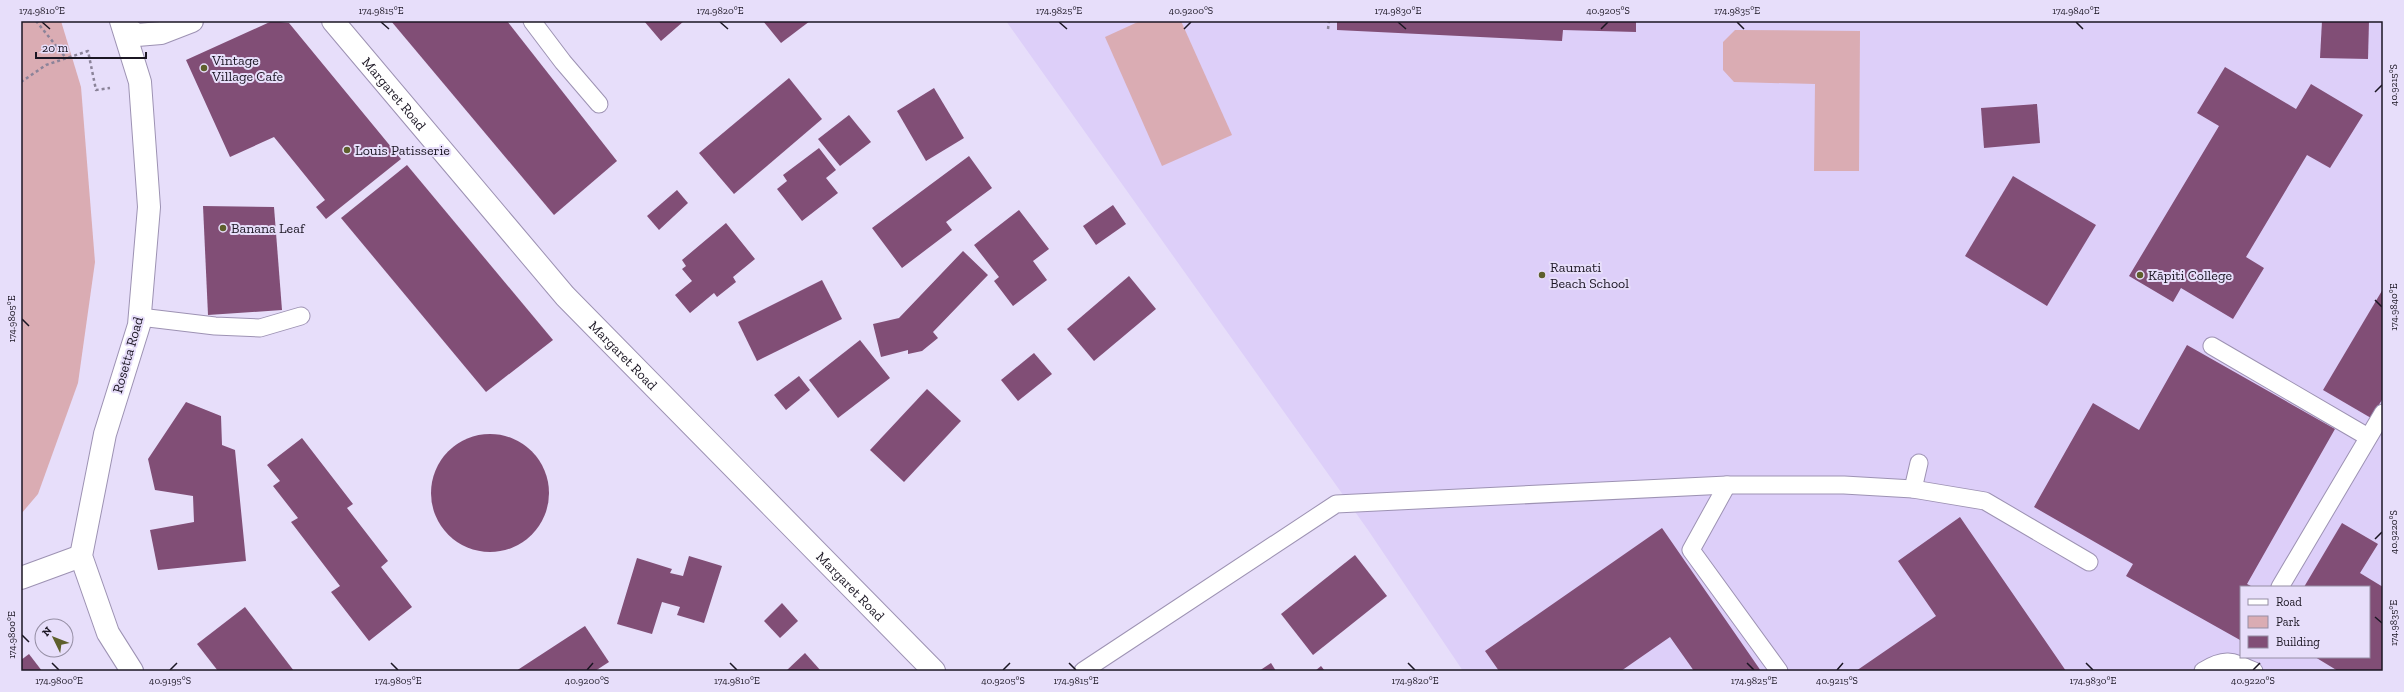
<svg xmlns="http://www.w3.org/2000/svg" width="2404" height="692" viewBox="0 0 2404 692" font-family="'Zilla Slab',serif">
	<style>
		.built { fill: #ddcff9; fill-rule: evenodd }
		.green { fill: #daacb3 }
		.building { fill: #814e76 }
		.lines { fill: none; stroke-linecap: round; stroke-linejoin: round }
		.lane-casing { stroke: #9d92b3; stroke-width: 19 }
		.street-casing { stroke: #9d92b3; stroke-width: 24 }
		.secondary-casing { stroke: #9d92b3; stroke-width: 24 }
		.path { stroke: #8b8399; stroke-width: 2.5; stroke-dasharray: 3 3; stroke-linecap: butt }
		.lane { stroke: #fff; stroke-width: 17 }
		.street { stroke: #fff; stroke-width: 22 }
		.secondary { stroke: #fff; stroke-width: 22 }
		.ticks { fill: none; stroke: #1b1623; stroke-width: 1.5 }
		.poi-dot { fill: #5e5f2c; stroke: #e7defa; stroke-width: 1.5 }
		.labels { text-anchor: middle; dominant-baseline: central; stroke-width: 4; stroke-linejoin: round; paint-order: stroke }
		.poi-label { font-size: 14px; fill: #1b1623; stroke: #e7defa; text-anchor: start }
		.street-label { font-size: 14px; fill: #1b1623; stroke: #e7defa }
		.neatline { fill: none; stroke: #1b1623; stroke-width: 1.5 }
		.ticks-label { font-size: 10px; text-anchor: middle; fill: #1b1623 }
	</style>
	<rect width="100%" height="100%" fill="#e7defa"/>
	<!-- built -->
	<path class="built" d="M1006,21h1377v650h-920l-95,-141zM2241,587h128v70h-128z"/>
	<!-- green -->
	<g class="green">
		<polygon points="21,21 61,21 81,87 95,262 78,383 38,494 21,514"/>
		<polygon points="1140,21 1181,21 1232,135 1162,166 1105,37"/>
		<polygon points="1735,30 1860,31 1859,171 1814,171 1815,84 1734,82 1723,70 1723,42"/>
	</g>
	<!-- building -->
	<g class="building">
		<polygon points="272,21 289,23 401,159 326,219 316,207 325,200 274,137 230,157 186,60"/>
		<polygon points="391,21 507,21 617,161 554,215"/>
		<polygon points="644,21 684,21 661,41"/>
		<polygon points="763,21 810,21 781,43"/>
		<polygon points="1337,21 1636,21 1636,32 1563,30 1562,41 1337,30"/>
		<polygon points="2322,21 2369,21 2368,59 2320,58"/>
		<polygon points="2225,67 2296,109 2311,84 2363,115 2330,168 2307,155 2246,257 2264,268 2233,319 2181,288 2173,302 2129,276 2219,126 2197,113"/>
		<polygon points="789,78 822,119 734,194 699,153"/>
		<polygon points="934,88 964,138 926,161 897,111"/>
		<polygon points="2037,104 2040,143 1984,148 1981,108"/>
		<polygon points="849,115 871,142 840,166 818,139"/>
		<polygon points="819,148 836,170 826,178 838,193 802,221 777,189 787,181 783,175"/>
		<polygon points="969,156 992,188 946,222 952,230 902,268 872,228"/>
		<polygon points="407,165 553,340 486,392 341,218"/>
		<polygon points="2013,176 2096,225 2047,306 1965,256"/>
		<polygon points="677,190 688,203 659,230 647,216"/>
		<polygon points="1113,205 1126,224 1096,245 1083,226"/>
		<polygon points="203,206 274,207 282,310 208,315"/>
		<polygon points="1019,210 1049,249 1033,261 1047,280 1013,306 994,281 999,277 974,245"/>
		<polygon points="726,223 755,259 733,277 736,282 717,297 714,293 690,313 675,295 692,281 682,269 686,266 682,260"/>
		<polygon points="963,251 988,275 933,332 938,338 922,351 908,354 908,350 881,357 873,324 899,318"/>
		<polygon points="1129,276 1156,309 1094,361 1067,329"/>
		<polygon points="822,280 842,319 757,361 738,322"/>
		<polygon points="2383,289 2383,398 2371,418 2323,390"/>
		<polygon points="860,340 890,378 838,418 809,380"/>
		<polygon points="2187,345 2335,429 2247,584 2253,587 2241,587 2240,640 2126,576 2133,564 2034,507 2093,403 2139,430"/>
		<polygon points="1034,353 1052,374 1018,401 1001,380"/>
		<polygon points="799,376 810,390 786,410 774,395"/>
		<polygon points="927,389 961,421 904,482 870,450"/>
		<polygon points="186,402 221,416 222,445 235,450 246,561 158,570 150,530 194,522 193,496 155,490 148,459"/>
		<circle cx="490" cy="493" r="59"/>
		<polygon points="302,438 353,504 347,508 388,561 381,567 412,607 369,641 331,592 340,586 291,522 298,518 273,486 280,481 267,465"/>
		<polygon points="1960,517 2066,671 1856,671 1936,616 1898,561"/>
		<polygon points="2342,523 2378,544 2360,573 2383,587 2383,671 2338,671 2315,657 2369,657 2369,587 2304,587"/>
		<polygon points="1662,528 1761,671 1694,671 1670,637 1621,671 1499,671 1485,651"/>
		<polygon points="1355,555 1387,596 1313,655 1281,614"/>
		<polygon points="689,556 722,566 704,623 677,615 680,607 662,602 652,634 617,624 637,558 672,569 670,573 683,576"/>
		<polygon points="782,603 798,621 780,638 764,621"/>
		<polygon points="245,607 294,671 218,671 197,644"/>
		<polygon points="585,626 609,662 595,671 516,671"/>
		<polygon points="805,653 821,671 786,671"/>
		<polygon points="29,654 42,671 21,671 21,660"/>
		<polygon points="1271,663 1276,671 1259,671"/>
		<polygon points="1321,666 1325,671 1315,671"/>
	</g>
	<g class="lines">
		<defs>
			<g id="lane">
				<polyline points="532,21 563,62 599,104"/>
				<polyline points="140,317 215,326 260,328 301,316"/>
				<polyline points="2212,346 2368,437"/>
				<polyline points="1919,463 1913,489 1985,501 2089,562"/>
				<polyline points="1727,485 1691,550 1779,671"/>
				<polyline points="2280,587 2383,413"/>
				<polyline points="1083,671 1336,504 1727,485 1844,485 1913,489"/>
				<path d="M2203,671c22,-14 29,-10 51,0"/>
			</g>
			<g id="street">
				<path id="s1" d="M333,21l232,275 369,375"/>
				<polyline points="21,578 81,556"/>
			</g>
			<g id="secondary">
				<polyline points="121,21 140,82 149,207 139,325 105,434 81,556 108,633 132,671"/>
				<polyline points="124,26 137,35 161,33 192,21"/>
			</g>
		</defs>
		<!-- lane casing -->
		<use href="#lane" class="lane-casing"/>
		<!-- street casing -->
		<use href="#street" class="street-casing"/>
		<!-- secondary casing -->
		<use href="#secondary" class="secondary-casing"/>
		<!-- path -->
		<g class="path">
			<polyline points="36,21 66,58"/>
			<polyline points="1328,29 1329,21"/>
			<polyline points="21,82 46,65 88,51 96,90 110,88"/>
		</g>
		<!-- lane -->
		<use href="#lane" class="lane"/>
		<!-- street -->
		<use href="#street" class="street"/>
		<!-- secondary -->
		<use href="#secondary" class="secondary"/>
	</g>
	<!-- ticks -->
	<path class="ticks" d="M42,22l8,7M381,22l8,7M720,22l8,7M1059,22l8,7M1398,22l8,7M1737,22l7,7M2076,22l7,7M1184,29l7,-7M1601,29l7,-7M2375,92l7,-7M2375,300l7,7M22,319l7,7M2375,539l7,-7M2375,617l7,6M22,635l7,7M52,663l7,7M391,663l7,7M730,663l7,7M1069,663l7,7M1408,663l7,7M1747,663l7,7M2086,663l7,7M170,670l7,-7M587,670l6,-7M1003,670l7,-7M1837,670l6,-7M2253,670l7,-7"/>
	<!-- markers -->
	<g class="poi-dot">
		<circle cx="204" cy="68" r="4"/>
		<circle cx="347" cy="150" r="4"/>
		<circle cx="223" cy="228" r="4"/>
		<circle cx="1542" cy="275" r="4"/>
		<circle cx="2140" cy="275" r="4"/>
	</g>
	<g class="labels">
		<!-- poi labels -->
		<g class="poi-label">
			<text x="212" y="60">Vintage<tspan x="212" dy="16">Village Cafe</tspan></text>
			<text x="355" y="150">Louis Patisserie</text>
			<text x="231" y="228">Banana Leaf</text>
			<text x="1550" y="267">Raumati<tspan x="1550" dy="16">Beach School</tspan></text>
			<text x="2148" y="275">Kāpiti College</text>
		</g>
		<!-- street labels -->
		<g class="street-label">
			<text stroke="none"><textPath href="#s1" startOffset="95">Margaret Road</textPath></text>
			<text transform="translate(128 355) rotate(-74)">Rosetta Road</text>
			<text stroke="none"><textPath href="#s1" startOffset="443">Margaret Road</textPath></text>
			<text stroke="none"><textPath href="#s1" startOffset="767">Margaret Road</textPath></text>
		</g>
	</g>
	<!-- border -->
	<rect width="2404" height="692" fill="none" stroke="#e7defa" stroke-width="44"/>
	<!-- legend -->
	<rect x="2240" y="586" width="130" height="72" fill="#e7defa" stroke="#958ea4"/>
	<rect x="2248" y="599" width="20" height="6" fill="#ffffff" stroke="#958ea4"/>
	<text x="2276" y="606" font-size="12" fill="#1b1623">Road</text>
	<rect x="2248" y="616" width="20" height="12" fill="#daacb3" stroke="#958ea4"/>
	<text x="2276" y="626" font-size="12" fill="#1b1623">Park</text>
	<rect x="2248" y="636" width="20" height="12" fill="#814e76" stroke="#958ea4"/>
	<text x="2276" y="646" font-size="12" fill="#1b1623">Building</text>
	<!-- north arrow -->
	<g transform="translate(54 638) rotate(313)"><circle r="19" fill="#e7defa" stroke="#958ea4"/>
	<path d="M0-3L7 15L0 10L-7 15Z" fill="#5e5f2c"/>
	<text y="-6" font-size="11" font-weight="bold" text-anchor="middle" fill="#1b1623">N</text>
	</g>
	<!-- scale -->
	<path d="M36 52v6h110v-6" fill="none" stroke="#1b1623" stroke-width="2"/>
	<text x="42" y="52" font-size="12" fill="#1b1623" stroke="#e7defa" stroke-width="3" paint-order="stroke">20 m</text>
	<rect x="22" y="22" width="2360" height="648" class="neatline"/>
	<g class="ticks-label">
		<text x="42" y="14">174.9810°E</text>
		<text x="381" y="14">174.9815°E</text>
		<text x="720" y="14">174.9820°E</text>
		<text x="1059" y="14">174.9825°E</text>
		<text x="1191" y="14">40.9200°S</text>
		<text x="1398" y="14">174.9830°E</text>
		<text x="1608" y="14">40.9205°S</text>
		<text x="1737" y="14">174.9835°E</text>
		<text x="2076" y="14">174.9840°E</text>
		<text transform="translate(2393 85) rotate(-90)" y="4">40.9215°S</text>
		<text transform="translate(2393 307) rotate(-90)" y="4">174.9840°E</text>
		<text transform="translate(11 319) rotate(-90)" y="4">174.9805°E</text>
		<text transform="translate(2393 532) rotate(-90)" y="4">40.9220°S</text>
		<text transform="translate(2393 623) rotate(-90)" y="4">174.9835°E</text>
		<text transform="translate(11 635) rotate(-90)" y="4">174.9800°E</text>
		<text x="59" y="684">174.9800°E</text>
		<text x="170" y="684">40.9195°S</text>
		<text x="398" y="684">174.9805°E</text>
		<text x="587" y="684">40.9200°S</text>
		<text x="737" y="684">174.9810°E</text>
		<text x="1003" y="684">40.9205°S</text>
		<text x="1076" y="684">174.9815°E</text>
		<text x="1415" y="684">174.9820°E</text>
		<text x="1754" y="684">174.9825°E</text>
		<text x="1837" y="684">40.9215°S</text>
		<text x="2093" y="684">174.9830°E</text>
		<text x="2253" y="684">40.9220°S</text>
	</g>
</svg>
